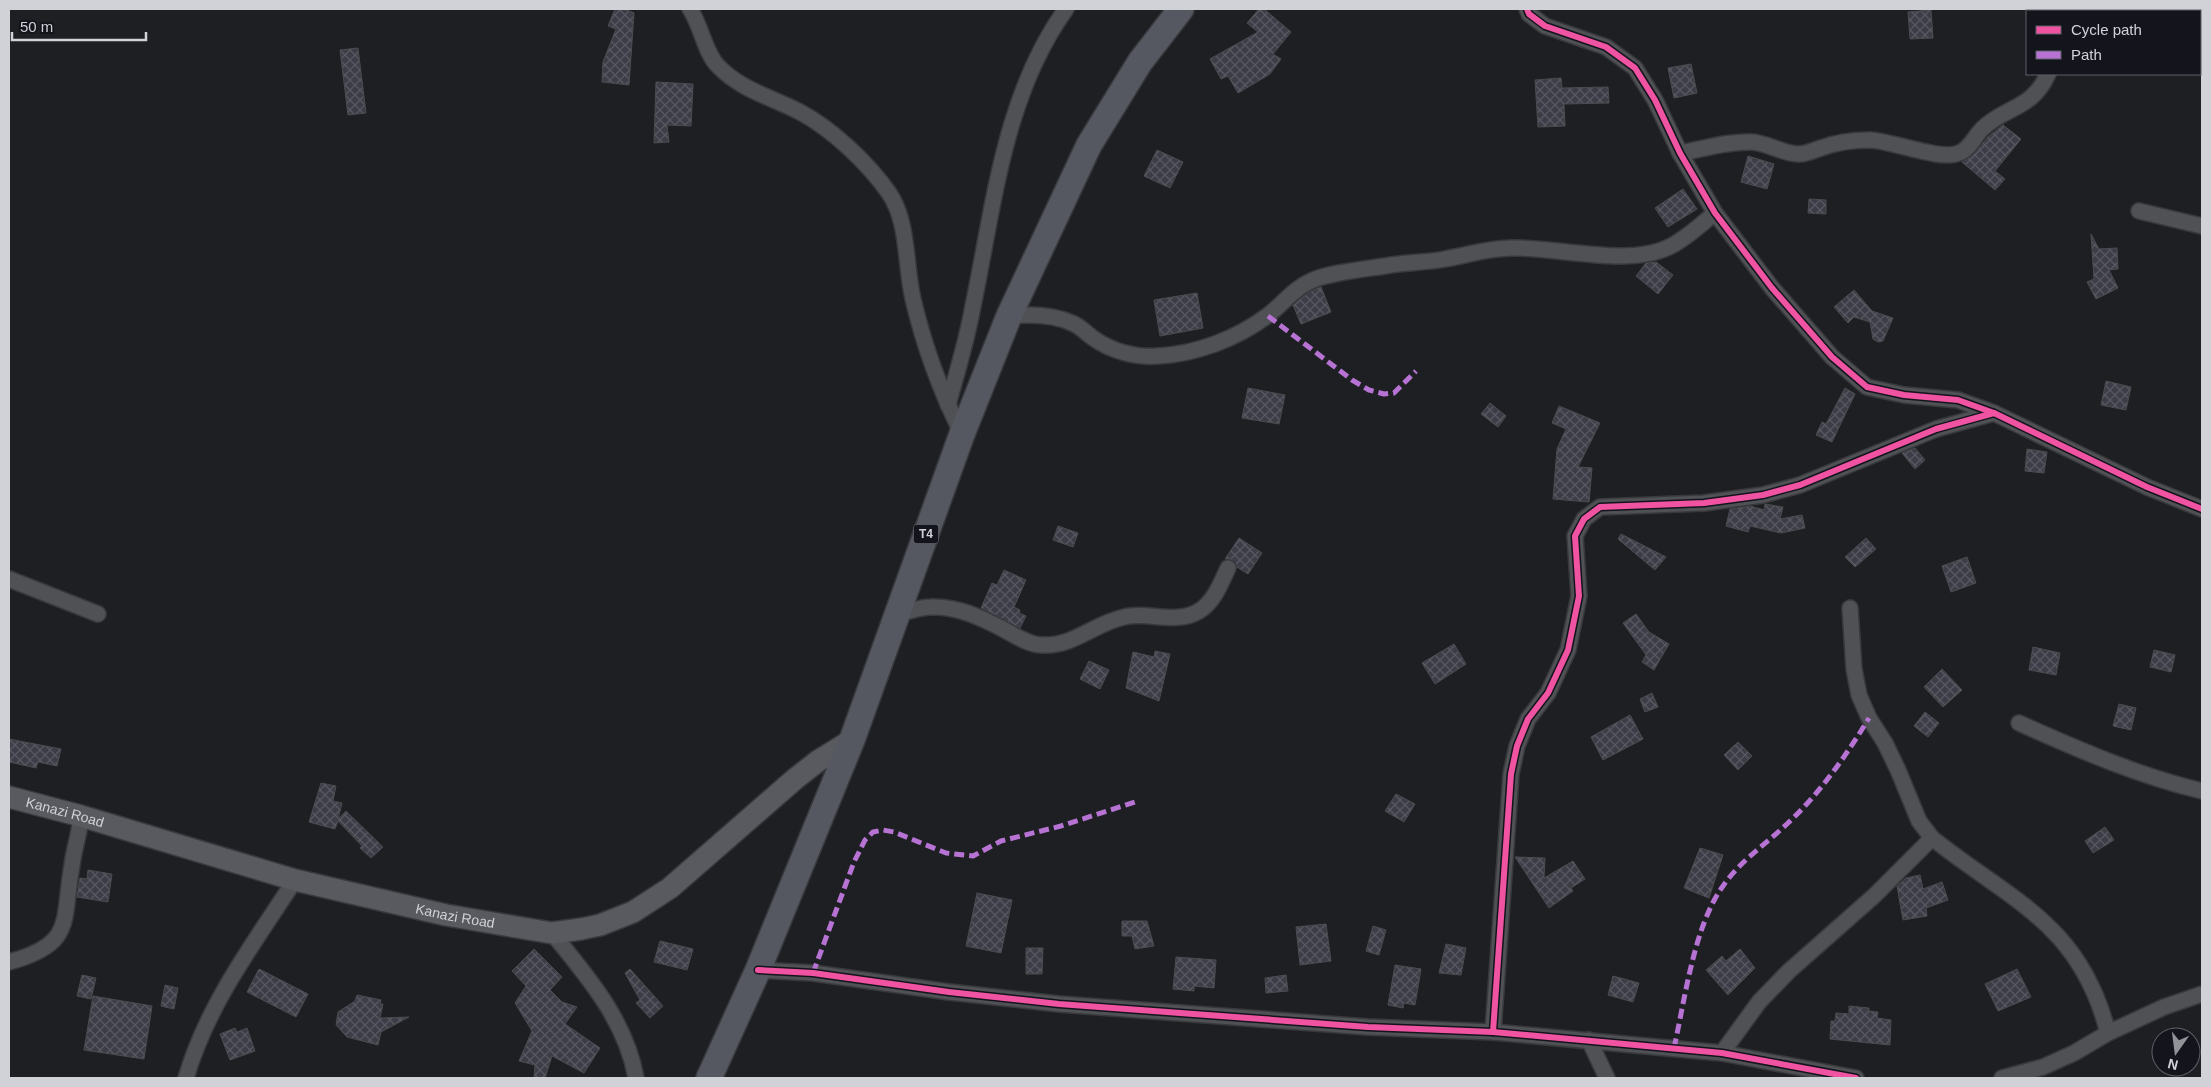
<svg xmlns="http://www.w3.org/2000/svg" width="2211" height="1087" viewBox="0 0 2211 1087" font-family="Helvetica,sans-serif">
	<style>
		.building { fill: url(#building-cross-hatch); stroke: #4b4c4f }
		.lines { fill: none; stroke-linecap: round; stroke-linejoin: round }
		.minor-casing { stroke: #38393d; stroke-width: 18 }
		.secondary-casing { stroke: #38393d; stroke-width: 24 }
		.trunk-casing { stroke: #38393d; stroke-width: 28 }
		.minor { stroke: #505154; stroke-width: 15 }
		.secondary { stroke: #585a60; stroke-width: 21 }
		.trunk { stroke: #565861; stroke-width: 25 }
		.quiet { stroke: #b673d3; stroke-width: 5; stroke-dasharray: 10 5; stroke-linecap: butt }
		.cycleway-casing { stroke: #13141c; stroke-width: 9 }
		.cycleway { stroke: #f153a3; stroke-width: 6 }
		.labels { text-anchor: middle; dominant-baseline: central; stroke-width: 4; stroke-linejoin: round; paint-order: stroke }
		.shield { fill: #13141c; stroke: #97999f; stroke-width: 1 }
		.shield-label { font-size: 12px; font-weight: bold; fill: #d0d2d7 }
		.street-label { font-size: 14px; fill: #d0d2d7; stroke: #13141c }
	</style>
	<defs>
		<pattern id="building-cross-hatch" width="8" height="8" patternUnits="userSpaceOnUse" patternTransform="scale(1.25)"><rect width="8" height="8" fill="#3c3d47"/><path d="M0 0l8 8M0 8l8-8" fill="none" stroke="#575861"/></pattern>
	</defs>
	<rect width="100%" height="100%" fill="#1e1f23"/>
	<!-- building -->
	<g class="building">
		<polygon points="615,9 624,9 634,13 629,85 602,82 603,62 616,29 608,26"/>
		<polygon points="1259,9 1264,9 1291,32 1273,54 1281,59 1270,74 1238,93 1228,76 1221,79 1210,59 1258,32 1247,23"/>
		<polygon points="1931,10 1933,38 1910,39 1908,12"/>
		<polygon points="358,48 366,113 348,115 340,50"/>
		<polygon points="1691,64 1697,93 1674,98 1668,68"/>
		<polygon points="1561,78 1562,88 1608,87 1609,103 1564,104 1565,126 1538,127 1535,80"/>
		<polygon points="656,82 693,84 691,126 667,125 669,142 654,143"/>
		<polygon points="2003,125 2021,139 1995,171 2005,179 1995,190 1962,162 1973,155 1989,136"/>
		<polygon points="1157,150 1183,162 1170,188 1144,176"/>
		<polygon points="1748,156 1774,164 1767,189 1741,182"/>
		<polygon points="1683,189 1697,209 1668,227 1655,208"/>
		<polygon points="1809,199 1826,200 1826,214 1808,213"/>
		<polygon points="2091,234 2099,249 2117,248 2118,269 2109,270 2118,288 2096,299 2087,282 2094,279"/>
		<polygon points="1656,262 1673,275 1658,294 1636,276 1646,263"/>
		<polygon points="1321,287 1331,312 1301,324 1293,305 1309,292"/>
		<polygon points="1854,290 1872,311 1893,318 1883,341 1878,342 1873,339 1870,322 1854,317 1848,323 1834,307"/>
		<polygon points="1197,293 1203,328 1160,336 1154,300"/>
		<polygon points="2106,381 2131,387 2126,410 2101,405"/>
		<polygon points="1248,388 1285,395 1279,424 1242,418"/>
		<polygon points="1845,388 1855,394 1832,442 1816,435 1822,422 1826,424"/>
		<polygon points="1490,403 1506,416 1498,427 1481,414"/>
		<polygon points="1559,406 1600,423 1578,467 1592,468 1589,502 1553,499 1557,449 1566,429 1552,423"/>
		<polygon points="1915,448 1925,460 1915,469 1902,453"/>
		<polygon points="2027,449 2047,452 2044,473 2025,471"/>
		<polygon points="1765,504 1783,507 1780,519 1802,515 1805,528 1781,533 1750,526 1748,532 1726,526 1730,509 1750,506 1764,510"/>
		<polygon points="1058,526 1078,533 1073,547 1053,540"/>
		<polygon points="1621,534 1666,557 1655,570 1618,539"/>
		<polygon points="1239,538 1262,553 1248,574 1237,567 1232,560 1225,559"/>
		<polygon points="1866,538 1876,549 1855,567 1845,557"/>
		<polygon points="1967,557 1976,583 1951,592 1942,566"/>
		<polygon points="1004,570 1026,580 1014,607 1020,610 1019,613 1026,616 1020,628 981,608 992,583 997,585"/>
		<polygon points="1636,614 1649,632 1669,644 1654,670 1642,662 1646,655 1623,623"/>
		<polygon points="1454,644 1466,664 1435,684 1422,663"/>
		<polygon points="2033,647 2060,653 2056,675 2029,670"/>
		<polygon points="2154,650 2175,655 2171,672 2150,667"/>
		<polygon points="1155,651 1170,654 1159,701 1126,688 1133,652 1154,657"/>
		<polygon points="1089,661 1109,670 1100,689 1080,679"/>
		<polygon points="1942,669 1962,690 1943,707 1924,687"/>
		<polygon points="1652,693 1658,707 1645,712 1640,699"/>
		<polygon points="2119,704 2136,708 2131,730 2113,726"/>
		<polygon points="1925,712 1939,723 1928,737 1914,726"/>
		<polygon points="1630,715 1643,739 1603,760 1591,737"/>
		<polygon points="9,739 61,749 57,766 38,762 36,768 9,762"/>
		<polygon points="1738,742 1752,756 1738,770 1724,755"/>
		<polygon points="321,783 336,786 333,801 342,803 338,819 346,811 383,847 371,858 360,848 362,846 338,821 335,829 309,822"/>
		<polygon points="1396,794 1415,804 1404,822 1385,811"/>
		<polygon points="2105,827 2114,840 2093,853 2085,841"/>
		<polygon points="1700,848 1723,855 1709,898 1684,888"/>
		<polygon points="1515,857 1545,858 1544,878 1573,861 1585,879 1571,888 1573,891 1549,908"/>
		<polygon points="88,870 112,874 108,902 77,897 80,878 87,879"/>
		<polygon points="1920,875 1923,889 1942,882 1948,900 1926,908 1927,916 1903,920 1897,886 1906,878"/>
		<polygon points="977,893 1012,900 1001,953 966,946"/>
		<polygon points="1122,921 1147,921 1154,946 1135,949 1132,936 1122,936"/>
		<polygon points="1326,924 1331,961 1300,965 1296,927"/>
		<polygon points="1373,926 1386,930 1379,955 1366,951"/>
		<polygon points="660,941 693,949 687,970 654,962"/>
		<polygon points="1446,944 1466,948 1461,975 1439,973"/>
		<polygon points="1026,948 1043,948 1042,974 1026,974"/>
		<polygon points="534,949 562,977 550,990 562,1002 577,1007 565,1024 600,1048 584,1073 552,1056 545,1078 534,1078 535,1065 519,1061 532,1031 515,1003 526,986 512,971"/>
		<polygon points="1740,949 1755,968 1728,995 1706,970 1722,956 1726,961"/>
		<polygon points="1176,957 1216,960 1214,988 1194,986 1194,991 1173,989"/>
		<polygon points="1395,965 1421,969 1415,1005 1404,1003 1403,1008 1388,1005"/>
		<polygon points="259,969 308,994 296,1017 247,992"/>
		<polygon points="630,969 663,1006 650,1018 636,1003 640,1000 625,973"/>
		<polygon points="2017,969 2031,997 1998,1011 1985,984"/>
		<polygon points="82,975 96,978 91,999 77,996"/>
		<polygon points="1286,975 1288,991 1266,993 1265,978"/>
		<polygon points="1613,976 1639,983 1633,1002 1608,995"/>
		<polygon points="165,985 178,988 174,1009 161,1006"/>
		<polygon points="357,995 381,1000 380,1004 383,1004 380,1018 409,1017 381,1032 378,1045 347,1037 336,1025 338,1012 355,1001"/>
		<polygon points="93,996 152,1006 144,1059 84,1050"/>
		<polygon points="1849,1006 1869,1008 1869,1011 1878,1012 1877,1018 1891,1020 1890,1045 1830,1039 1831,1021 1835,1021 1836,1013 1849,1014"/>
		<polygon points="235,1028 237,1032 247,1028 255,1051 230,1060 220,1034"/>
	</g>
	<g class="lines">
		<defs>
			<g id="minor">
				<path d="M690,9c11,16 15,44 28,57 23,24 53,31 82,46 32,17 68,51 89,81 20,29 16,73 24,106 11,47 27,91 49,135"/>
				<polyline points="1527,9 1529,14 1545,26 1606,47 1635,68 1655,100 1680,153 1715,213 1772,288 1832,357 1867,387 1904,395 1958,400 1994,413 2147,487 2202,509"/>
				<polyline points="2071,11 2072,9"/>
				<path d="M1680,153c23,-4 48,-12 72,-11 16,1 31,12 47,12 8,0 15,-4 22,-6 16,-6 32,-8 49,-8 23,1 70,21 89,13 11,-4 16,-17 23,-24 23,-23 50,-19 66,-55"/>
				<polyline points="2139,211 2202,226"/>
				<path d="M1009,316c21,-2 43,-2 63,7 8,3 14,10 21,15 18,13 43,20 65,18 38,-2 78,-17 109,-40 15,-11 26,-27 44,-35 16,-8 54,-12 74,-15 20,-4 40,-3 60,-7 23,-4 43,-11 67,-11 46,-1 116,19 157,-1 17,-8 31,-22 46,-34"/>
				<path d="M948,405c9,-33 19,-65 25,-99 21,-101 31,-211 93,-297"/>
				<polyline points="9,579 98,614"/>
				<path d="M1850,608l4,61 5,26 10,23 16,25 13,27 21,51 13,17c79,63 148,85 176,195"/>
				<path d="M897,614c11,-2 23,-7 34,-7 26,-1 49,10 72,22 11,6 26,16 39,16 31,2 53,-22 82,-28 24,-6 52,8 75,-6 15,-9 22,-28 29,-43"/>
				<path d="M2019,723c60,27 120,53 183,68"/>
				<path d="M552,933c36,44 74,88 84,145"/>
				<path d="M9,962c66,-18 53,-40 63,-97 2,-17 8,-32 9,-49"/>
				<polyline points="758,970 813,973 949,992 1059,1004 1368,1027 1493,1032 1722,1053 1856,1078"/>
				<polyline points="1493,1032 1511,774 1517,746 1528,719 1548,693 1568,650 1579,596 1575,536 1584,519 1600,507 1704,503 1763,495 1800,485 1936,429 1994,413"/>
				<polyline points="1589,1040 1607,1078"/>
				<polyline points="1722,1053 1759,1002 1789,971 1874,896 1932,838"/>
				<path d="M186,1078c21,-73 68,-135 109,-198"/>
				<polyline points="2002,1078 2043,1067 2074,1053 2108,1033 2164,1007 2202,994"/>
			</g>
			<g id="secondary">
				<path id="s1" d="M9,797l72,19 214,64 151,35 106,18 29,-4 19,-4 33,-13 37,-24 125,-109 23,-18 34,-21"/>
			</g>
			<polyline id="trunk" points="709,1078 758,970 852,740 962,434 1009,316 1089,145 1140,62 1181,9"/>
		</defs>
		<!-- minor casing -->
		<use href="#minor" class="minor-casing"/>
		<!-- secondary casing -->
		<use href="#secondary" class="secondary-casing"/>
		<!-- trunk casing -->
		<use href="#trunk" class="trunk-casing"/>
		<!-- minor -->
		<use href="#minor" class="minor"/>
		<!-- secondary -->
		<use href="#secondary" class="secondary"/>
		<!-- trunk -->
		<use href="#trunk" class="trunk"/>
		<!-- quiet -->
		<g class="quiet">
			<polyline points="1268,316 1352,380 1369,390 1384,394 1394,393 1416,371"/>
			<polyline points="813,973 854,862 865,840 873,832 883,830 894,832 946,853 973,856 1001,841 1061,826 1138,801"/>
			<path d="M1674,1048c11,-49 20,-122 49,-162 17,-25 43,-42 65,-63 32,-30 58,-67 81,-105"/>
		</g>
		<defs>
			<g id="cycleway">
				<polyline points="1527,9 1529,14 1545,26 1606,47 1635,68 1655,100 1680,153 1715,213 1772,288 1832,357 1867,387 1904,395 1958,400 1994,413 2147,487 2202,509"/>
				<polyline points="758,970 813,973 949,992 1059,1004 1368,1027 1493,1032 1722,1053 1856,1078"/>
				<polyline points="1493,1032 1511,774 1517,746 1528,719 1548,693 1568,650 1579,596 1575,536 1584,519 1600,507 1704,503 1763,495 1800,485 1936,429 1994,413"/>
			</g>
		</defs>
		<!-- cycleway casing -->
		<use href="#cycleway" class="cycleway-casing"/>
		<!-- cycleway -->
		<use href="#cycleway" class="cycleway"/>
	</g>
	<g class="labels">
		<!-- shield labels -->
		<rect class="shield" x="913.5" y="524.5" width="25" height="19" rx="4"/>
		<g class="shield-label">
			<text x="926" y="534">T4</text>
		</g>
		<!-- street labels -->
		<g class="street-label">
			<text stroke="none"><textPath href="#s1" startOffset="58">Kanazi Road</textPath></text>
			<text stroke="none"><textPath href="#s1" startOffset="462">Kanazi Road</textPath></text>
		</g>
	</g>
	<!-- border -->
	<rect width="2211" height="1087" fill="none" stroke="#d0d2d7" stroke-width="20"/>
	<!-- legend -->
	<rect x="2026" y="10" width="175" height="65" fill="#13141c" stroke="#5f6067"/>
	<rect x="2036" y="26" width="25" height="8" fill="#f153a3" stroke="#5f6067"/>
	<text x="2071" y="35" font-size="15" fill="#d0d2d7">Cycle path</text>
	<rect x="2036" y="51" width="25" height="8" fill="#b673d3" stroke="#5f6067"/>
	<text x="2071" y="60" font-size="15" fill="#d0d2d7">Path</text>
	<!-- north arrow -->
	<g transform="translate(2176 1052) rotate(194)"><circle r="24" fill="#13141c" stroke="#5f6067"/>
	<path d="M0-4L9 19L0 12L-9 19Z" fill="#929398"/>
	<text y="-8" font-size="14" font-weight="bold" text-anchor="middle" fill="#d0d2d7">N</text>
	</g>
	<!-- scale -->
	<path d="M12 32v8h134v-8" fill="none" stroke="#d0d2d7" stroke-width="2.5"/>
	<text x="20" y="32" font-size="15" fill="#d0d2d7" stroke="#13141c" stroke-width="4" paint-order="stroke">50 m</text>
</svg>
